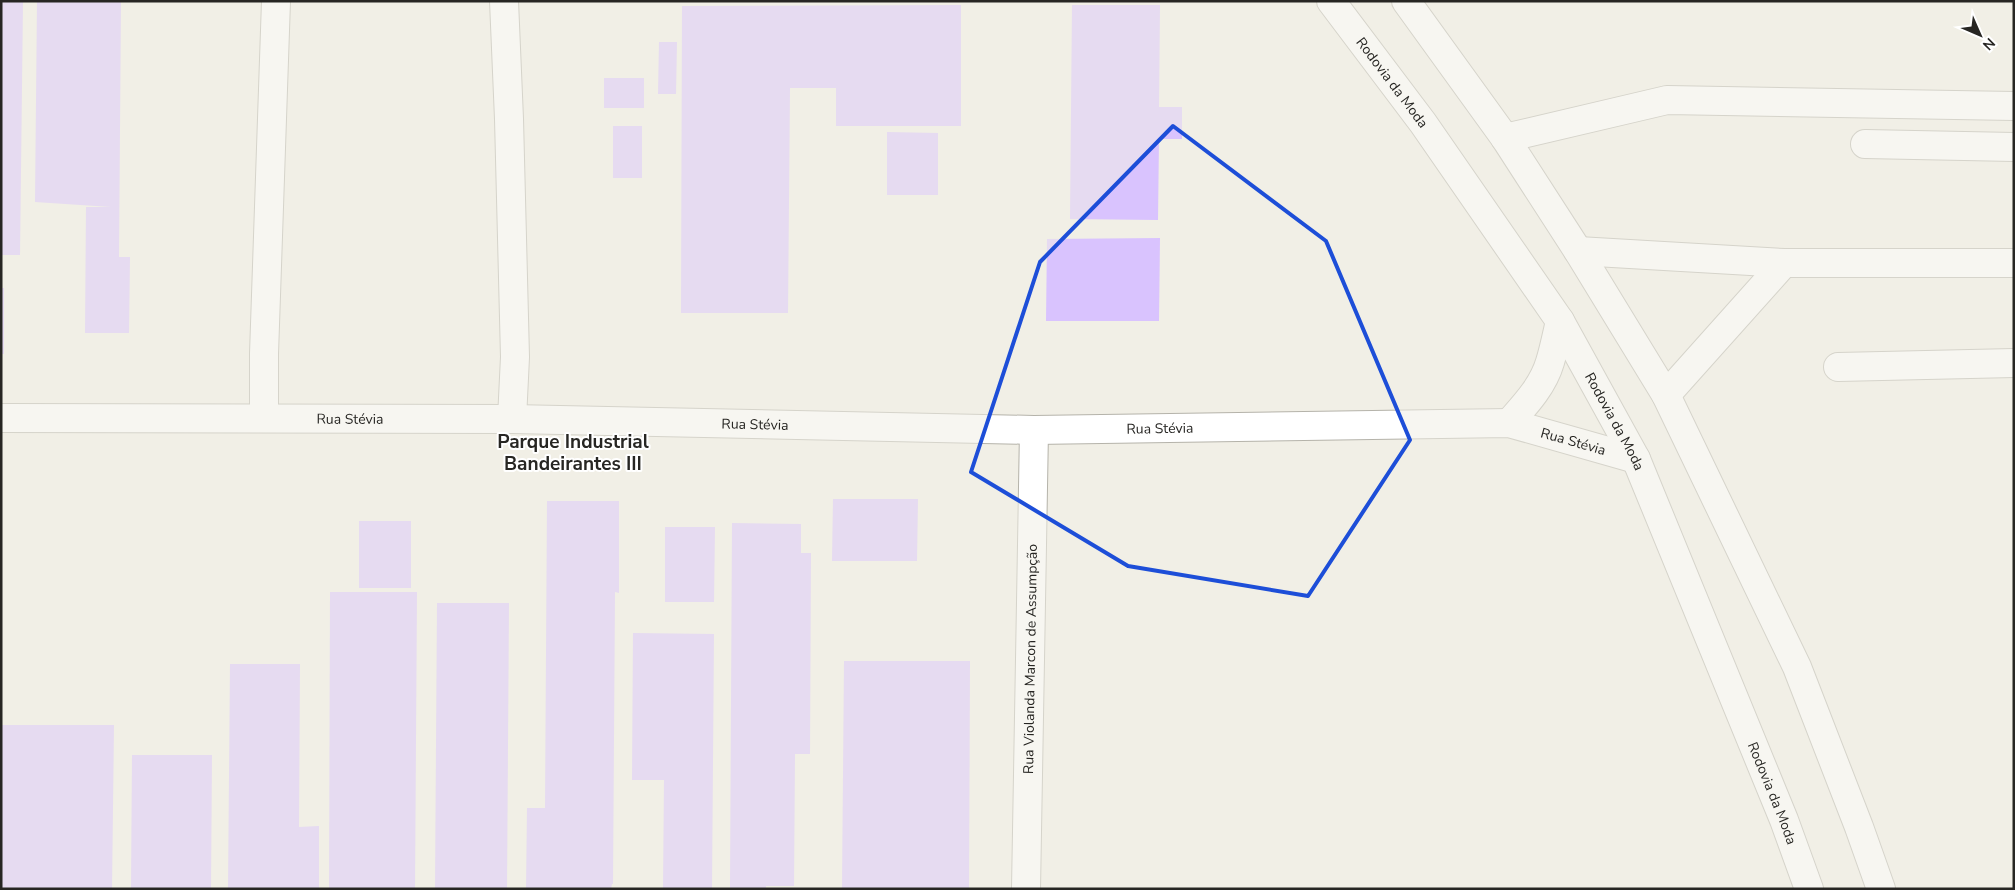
<svg xmlns="http://www.w3.org/2000/svg" width="2015" height="890" viewBox="0 0 2015 890" font-family="'Nunito Sans',sans-serif">
	<style>
		.building { fill: #d9c3fe }
		.lines { fill: none; stroke-linecap: round; stroke-linejoin: round }
		.minor-casing { stroke: #b5b3aa; stroke-width: 30 }
		.highway-casing { stroke: #b5b3aa; stroke-width: 30 }
		.minor { stroke: #fff; stroke-width: 28 }
		.highway { stroke: #fff; stroke-width: 28 }
		.marked { fill: none; stroke: #1d4ed8; stroke-width: 4; stroke-linejoin: round }
		.labels { text-anchor: middle; dominant-baseline: central; stroke-width: 4; stroke-linejoin: round; paint-order: stroke }
		.street-label { font-size: 14px; fill: #272623; stroke: #fff }
		.district-label { font-size: 19px; font-weight: bold; fill: #272623; stroke: #fff }
	</style>
	<rect width="100%" height="100%" fill="#f1efe6"/>
	<!-- building -->
	<g class="building">
		<polygon points="1,1 23,1 20,255 1,255"/>
		<polygon points="37,1 121,1 119,257 130,257 129,333 85,333 86,207 111,207 35,202"/>
		<polygon points="961,5 961,126 836,126 836,88 790,88 788,313 681,313 682,6"/>
		<polygon points="1072,5 1160,5 1159,107 1182,107 1182,139 1159,139 1158,220 1070,219"/>
		<polygon points="659,42 677,42 676,94 658,94"/>
		<rect x="604" y="78" width="40" height="30"/>
		<rect x="613" y="126" width="29" height="52"/>
		<polygon points="887,132 938,133 938,195 887,195"/>
		<polygon points="1160,238 1159,321 1046,321 1047,239"/>
		<rect x="1" y="288" width="3" height="66"/>
		<polygon points="833,499 918,499 917,561 832,561"/>
		<polygon points="547,501 619,501 619,593 615,592 613,884 612,884 611,889 526,889 527,808 545,808"/>
		<rect x="359" y="521" width="52" height="67"/>
		<polygon points="732,523 801,524 801,553 811,553 810,754 795,754 794,886 766,886 766,889 730,889"/>
		<polygon points="665,527 715,527 714,602 665,602"/>
		<polygon points="330,592 417,592 415,889 329,889"/>
		<polygon points="437,603 509,603 507,889 435,889"/>
		<polygon points="633,633 714,634 712,889 663,889 664,780 632,780"/>
		<polygon points="844,661 970,661 969,889 842,889"/>
		<polygon points="230,664 300,664 299,827 319,826 319,889 228,889"/>
		<polygon points="1,725 114,725 112,889 1,889"/>
		<polygon points="132,755 212,755 211,889 131,889"/>
	</g>
	<g class="lines">
		<defs>
			<g id="minor">
				<polyline points="504,1 509,119 515,357 512,419"/>
				<polyline points="1505,138 1667,100 2014,106"/>
				<polyline points="1865,144 2014,147"/>
				<polyline points="1578,251 1784,263 2014,263"/>
				<polyline points="1838,367 2014,363"/>
				<polyline points="1666,395 1784,263"/>
				<path id="s1" d="M1,418l511,1 522,11 475,-7 127,36"/>
				<polyline points="264,418 264,354 276,1"/>
				<path d="M1509,423c16,-18 34,-37 41,-61 4,-13 7,-28 10,-41"/>
				<path id="s2" d="M1026,889l8,-459"/>
			</g>
			<g id="highway">
				<path id="s3" d="M1331,1l92,122 137,198 76,138 148,361 25,69"/>
				<polyline points="1406,1 1505,138 1578,251 1666,395 1797,667 1859,827 1881,889"/>
			</g>
		</defs>
		<!-- minor casing -->
		<use href="#minor" class="minor-casing"/>
		<!-- highway casing -->
		<use href="#highway" class="highway-casing"/>
		<!-- minor -->
		<use href="#minor" class="minor"/>
		<!-- highway -->
		<use href="#highway" class="highway"/>
	</g>
	<!-- marked area -->
	<path d="M0 0H2015V890H0ZM1173,126l153,115 84,199 -102,156 -180,-30 -157,-94 69,-210z" fill="#f1efe6" fill-opacity=".55" fill-rule="evenodd"/>
	<path class="marked" d="M1173,126l153,115 84,199 -102,156 -180,-30 -157,-94 69,-210z"/>
	<g class="labels">
		<!-- street labels -->
		<g class="street-label">
			<text stroke="none"><textPath href="#s3" startOffset="102">Rodovia da Moda</textPath></text>
			<text stroke="none"><textPath href="#s1" startOffset="349">Rua Stévia</textPath></text>
			<text stroke="none"><textPath href="#s3" startOffset="508">Rodovia da Moda</textPath></text>
			<text stroke="none"><textPath href="#s1" startOffset="754">Rua Stévia</textPath></text>
			<text stroke="none"><textPath href="#s1" startOffset="1159">Rua Stévia</textPath></text>
			<text stroke="none"><textPath href="#s1" startOffset="1575">Rua Stévia</textPath></text>
			<text stroke="none"><textPath href="#s2" startOffset="230">Rua Violanda Marcon de Assumpção</textPath></text>
			<text stroke="none"><textPath href="#s3" startOffset="912">Rodovia da Moda</textPath></text>
		</g>
		<!-- district labels -->
		<g class="district-label">
			<text x="573" y="442">Parque Industrial<tspan x="573" dy="22">Bandeirantes III</tspan></text>
		</g>
	</g>
	<!-- border -->
	<rect width="2015" height="890" fill="none" stroke="#272623" stroke-width="5"/>
	<!-- north arrow -->
	<g transform="translate(1980 35) rotate(135)" stroke="#ffffff" stroke-width="4" paint-order="stroke">
	<path d="M0-4L9 19L0 12L-9 19Z" fill="#272623"/>
	<text y="-8" font-size="14" font-weight="bold" text-anchor="middle" fill="#272623">N</text>
	</g>
</svg>
